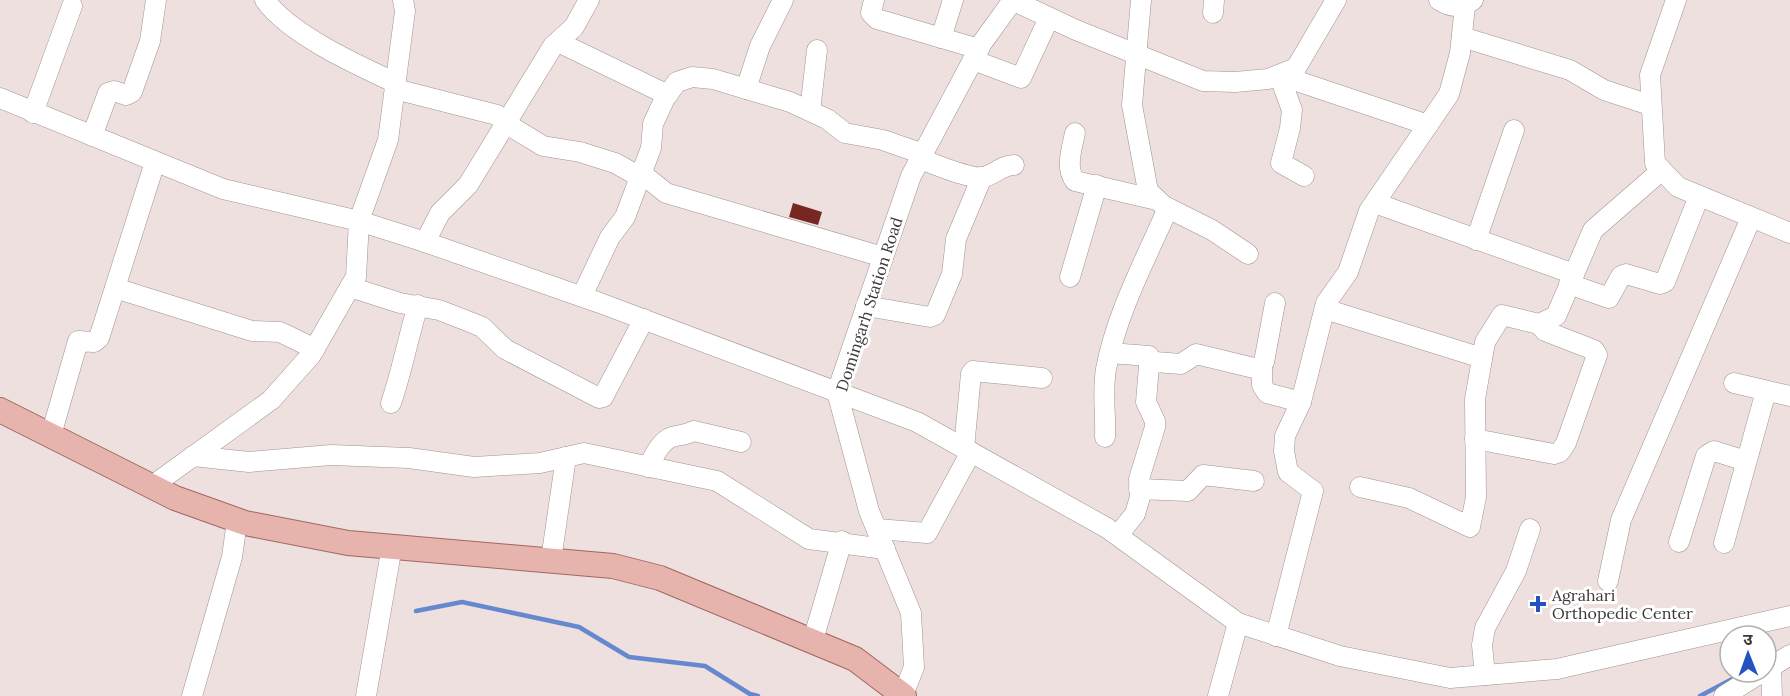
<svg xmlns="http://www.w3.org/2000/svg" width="1790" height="696" viewBox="0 0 1790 696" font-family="Lora,'Noto Sans Devanagari',serif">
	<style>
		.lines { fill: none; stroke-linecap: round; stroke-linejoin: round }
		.stream { stroke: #6588ce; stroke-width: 4.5 }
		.building { fill: #772722 }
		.minor-casing { stroke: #a19392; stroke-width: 21 }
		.major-casing { stroke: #a16761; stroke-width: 26 }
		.minor { stroke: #fff; stroke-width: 20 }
		.major { stroke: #e7b3ad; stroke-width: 24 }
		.poi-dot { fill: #2452c0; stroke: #fff; stroke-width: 2 }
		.labels { text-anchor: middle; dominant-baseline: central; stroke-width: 6; stroke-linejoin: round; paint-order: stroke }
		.street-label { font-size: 16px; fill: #3e3838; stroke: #fff }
		.poi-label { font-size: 16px; fill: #3e3838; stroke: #fff; text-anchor: start }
	</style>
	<rect width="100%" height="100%" fill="#eee0de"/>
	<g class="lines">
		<!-- stream -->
		<g class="stream">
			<polyline points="416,611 462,602 579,627 629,657 705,666 750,694 758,696"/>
			<polyline points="1700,696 1736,677"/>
		</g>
	</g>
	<!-- building -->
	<polygon class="building" points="793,203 822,212 818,225 789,217"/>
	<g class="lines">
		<defs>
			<g id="minor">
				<path d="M265,0c24,34 92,65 131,83"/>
				<polyline points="874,0 871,13 877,19 979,49"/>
				<polyline points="1012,0 1076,30 1203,81 1235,82 1268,79 1296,68 1336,0"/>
				<polyline points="1141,0 1132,105 1148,191 1164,206 1212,230 1248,254"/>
				<path d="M1439,0c12,8 23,8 34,0"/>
				<polyline points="1676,0 1650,75 1655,163 1678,187 1790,233"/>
				<polyline points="1213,13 1214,0"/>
				<polyline points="1462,37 1570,70 1604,90 1650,105"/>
				<polyline points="941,38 953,0"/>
				<polyline points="558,42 668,95"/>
				<polyline points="973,60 1021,78 1049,18"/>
				<polyline points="1279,75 1428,125"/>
				<polyline points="1279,75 1292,110 1290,128 1281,163 1304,176"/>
				<polyline points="395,89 497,115 505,123 543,146 580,152 615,163 640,177"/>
				<polyline points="746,89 760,46 783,0"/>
				<polyline points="0,98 223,189 359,221 425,242 600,303 917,422 1107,528 1238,623 1340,656 1450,678 1557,669 1790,616"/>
				<polyline points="810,111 817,50"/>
				<polyline points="33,113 72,6"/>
				<path d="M1075,133c-3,15 -10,35 0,48l82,19"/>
				<polyline points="92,136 108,93 114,91 126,95 132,92 150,41 156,0"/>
				<path d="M920,159c15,5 50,21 64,18 11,-3 18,-12 30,-12"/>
				<polyline points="641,173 666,193 883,257"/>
				<polyline points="1375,203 1574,274"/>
				<polyline points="1476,240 1514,130"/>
				<polyline points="425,242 440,213 468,185 553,46 574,27 589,0"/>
				<polyline points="1070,277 1097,185"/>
				<polyline points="1569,284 1609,298 1621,276 1626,274 1660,284 1665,282 1699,196"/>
				<polyline points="350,287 400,303 439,310 470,322 482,327 505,349 599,398 603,397 644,319"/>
				<polyline points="115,288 252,331 280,332 315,349"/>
				<polyline points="582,296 610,237 625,217 651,148 653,124 665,98 677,82 692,77 713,79 790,102 827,119 845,133 883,140 923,154"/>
				<polyline points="866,306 930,317 935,315 952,274 956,239 982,177"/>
				<polyline points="1325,309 1482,358"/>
				<polyline points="1110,353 1149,356"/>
				<polyline points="1262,366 1262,385 1267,393 1301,402"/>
				<polyline points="1734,383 1790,396"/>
				<path d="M391,403c11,-32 17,-65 27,-98"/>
				<polyline points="51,435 78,341 94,342 99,338 155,162"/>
				<path d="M1105,437c1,-24 -3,-44 1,-68 11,-57 39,-108 62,-161"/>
				<polyline points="1475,439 1554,454 1560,452 1566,443 1597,355 1594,350 1545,331 1539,324"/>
				<polyline points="964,448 971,374 973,371 1042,378"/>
				<polyline points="193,456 249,462 331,455 409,458 474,467 540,463 584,453 717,481 809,539 885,549"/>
				<path d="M648,467c5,-9 12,-26 24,-30 8,-2 14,-2 22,-6l47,11"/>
				<polyline points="152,486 271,400 311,355 350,287 356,277 359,221 388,140 405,11 403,0"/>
				<polyline points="1360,487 1409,498 1470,527 1476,497 1475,399 1485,342 1502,315 1539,324 1556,316 1593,230 1662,170"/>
				<polyline points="1139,489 1188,491 1203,475 1254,481"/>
				<polyline points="877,529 927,533 971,452"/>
				<polyline points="1118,535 1135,514 1140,497 1139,479 1155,427 1155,421 1146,402 1149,366 1155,362 1181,364 1196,354 1258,369 1264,362 1275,303"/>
				<polyline points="1679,542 1706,456 1714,451 1746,461"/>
				<polyline points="1724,543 1766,391"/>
				<polyline points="551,560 566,457"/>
				<polyline points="1608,581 1621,520 1751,218"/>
				<polyline points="1276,636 1313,491 1288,472 1284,451 1285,436 1301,402 1326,303 1348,272 1369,211 1449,94 1460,53 1465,6"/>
				<polyline points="813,640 842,541"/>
				<polyline points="1771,667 1772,696"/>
				<polyline points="1766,670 1790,655"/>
				<polyline points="1485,675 1482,645 1485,628 1516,571 1530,529"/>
				<polyline points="903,695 914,667 911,613 869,511 837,392 911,176 982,43 1013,0"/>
				<polyline points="192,696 232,557 237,521"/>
				<polyline points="366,696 392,546"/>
				<polyline points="1218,696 1238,623"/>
				<polyline points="1724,696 1762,672"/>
			</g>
			<polyline id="major" points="0,410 175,498 245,523 348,543 613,566 660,578 855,659 904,696"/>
		</defs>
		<!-- minor casing -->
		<use href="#minor" class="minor-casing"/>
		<!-- major casing -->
		<use href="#major" class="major-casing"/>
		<!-- minor -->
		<use href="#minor" class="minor"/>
		<!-- major -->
		<use href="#major" class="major"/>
	</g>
	<!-- markers -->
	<path class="poi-dot" d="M1535 595h6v6h6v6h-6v6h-6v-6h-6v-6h6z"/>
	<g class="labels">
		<!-- street labels -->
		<g class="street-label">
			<text transform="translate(869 304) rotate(-72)">Domingarh Station Road</text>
		</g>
		<!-- poi labels -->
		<g class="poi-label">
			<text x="1552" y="595">Agrahari<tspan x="1552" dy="18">Orthopedic Center</tspan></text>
		</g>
	</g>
	<!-- north arrow -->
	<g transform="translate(1748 654) rotate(359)"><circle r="28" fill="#ffffff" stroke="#b2afaf" stroke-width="1.5"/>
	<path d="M0-4.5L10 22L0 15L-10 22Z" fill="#2452c0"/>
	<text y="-9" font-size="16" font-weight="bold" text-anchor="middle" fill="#3e3838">उ</text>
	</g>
</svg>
